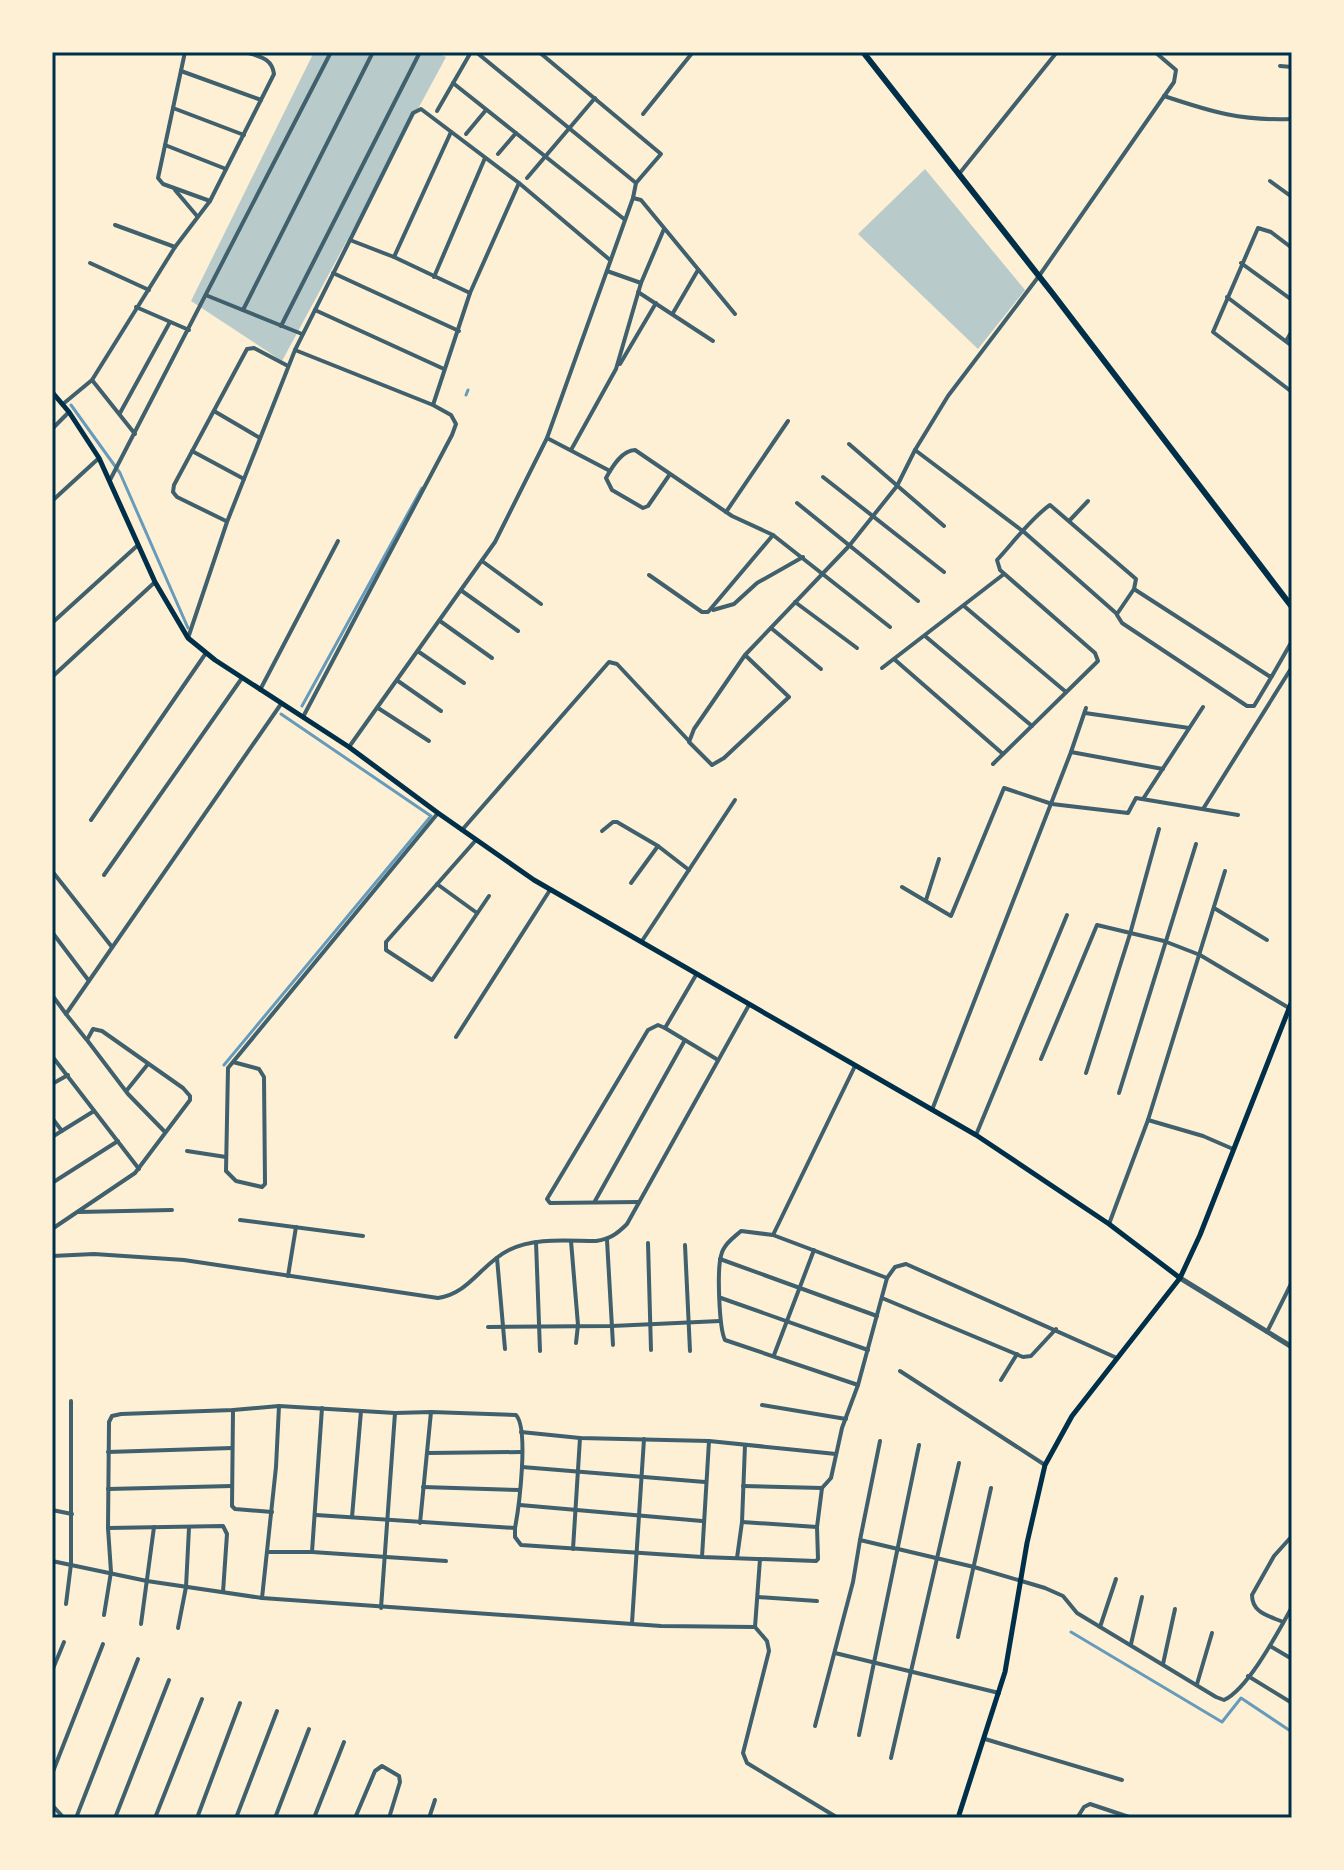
<svg xmlns="http://www.w3.org/2000/svg" width="1344" height="1870" viewBox="0 0 1344 1870" font-family="'Sofia Sans Condensed',sans-serif">
	<style>
		.green { fill: #b9caca }
		.lines { fill: none; stroke-linecap: round; stroke-linejoin: round }
		.stream { stroke: #669bbc; stroke-width: 3 }
		.minor { stroke: #3f606c; stroke-width: 4 }
		.tertiary { stroke: #3f606c; stroke-width: 5 }
		.secondary { stroke: #003049; stroke-width: 5 }
		.trunk { stroke: #003049; stroke-width: 6 }
		.neatline { fill: none; stroke: #003049; stroke-width: 3 }
	</style>
	<rect width="100%" height="100%" fill="#fdf0d5"/>
	<!-- green -->
	<g class="green">
		<polygon points="314,52 435,52 446,57 282,361 191,301"/>
		<polygon points="925,169 1025,290 978,349 858,234"/>
	</g>
	<g class="lines">
		<!-- stream -->
		<g class="stream">
			<polyline points="466,395 468,390"/>
			<polyline points="71,405 120,473 188,628"/>
			<polyline points="302,706 422,488"/>
			<polyline points="224,1065 431,816 281,714"/>
			<polyline points="1071,1632 1222,1722 1241,1698 1292,1732"/>
		</g>
		<!-- minor -->
		<g class="minor">
			<polyline points="185,52 158,178 163,184 210,201"/>
			<polyline points="476,52 636,183"/>
			<polyline points="539,52 661,154 636,183 633,198"/>
			<polyline points="1280,66 1292,67"/>
			<polyline points="181,71 261,100"/>
			<polyline points="453,83 624,219"/>
			<path d="M1164,96c48,16 77,25 128,23"/>
			<polyline points="173,108 244,135"/>
			<polyline points="437,111 471,52"/>
			<polyline points="643,114 693,52"/>
			<polyline points="466,134 486,110"/>
			<polyline points="165,145 226,169"/>
			<polyline points="498,154 516,133"/>
			<polyline points="959,174 1057,52"/>
			<polyline points="527,178 595,98"/>
			<polyline points="1270,181 1292,197"/>
			<polyline points="175,190 197,216"/>
			<polyline points="115,225 175,247"/>
			<polyline points="350,240 413,113 421,109 519,183 610,260"/>
			<polyline points="1292,248 1271,232 1258,228 1213,332 1292,392"/>
			<polyline points="394,257 451,132"/>
			<polyline points="90,263 149,290"/>
			<polyline points="1241,263 1292,300"/>
			<polyline points="607,271 641,283"/>
			<polyline points="333,273 459,331"/>
			<polyline points="434,277 485,158"/>
			<polyline points="638,292 713,341"/>
			<polyline points="208,296 302,334"/>
			<polyline points="1227,297 1292,346"/>
			<polyline points="136,307 189,330"/>
			<polyline points="243,310 373,52"/>
			<polyline points="315,310 444,369"/>
			<polyline points="673,313 698,270"/>
			<polyline points="281,326 420,52"/>
			<polyline points="1286,341 1292,331"/>
			<polyline points="295,350 433,405 470,293 519,183"/>
			<polyline points="620,364 656,303"/>
			<polyline points="92,380 135,434"/>
			<path d="M63,404l29,-24 83,-133 35,-46 64,-127c-2,-16 -14,-17 -28,-22"/>
			<polyline points="214,411 260,438"/>
			<polyline points="120,413 170,322"/>
			<polyline points="52,429 69,412"/>
			<polyline points="547,438 610,471"/>
			<polyline points="849,444 944,526"/>
			<polyline points="571,450 616,369 641,283 664,229"/>
			<path d="M915,450l109,82 93,82 17,-25 2,-10 -86,-74c-18,12 -38,39 -53,55l3,10 95,83 3,8 -105,103"/>
			<polyline points="192,451 244,479"/>
			<path d="M670,474l-22,32 -5,2 -31,-18 -6,-12c6,-11 16,-28 29,-28l97,66 41,19 117,92"/>
			<polyline points="823,477 944,572"/>
			<polyline points="110,480 331,52"/>
			<polyline points="52,501 99,458"/>
			<polyline points="797,503 918,601"/>
			<polyline points="726,512 788,421"/>
			<polyline points="1070,520 1088,501"/>
			<polyline points="226,521 177,497 173,492 174,485 247,349 254,348 288,366"/>
			<polyline points="482,561 541,604"/>
			<polyline points="649,575 702,612 708,612 773,535"/>
			<polyline points="1134,589 1269,676 1272,676 1292,641"/>
			<polyline points="462,591 518,631"/>
			<polyline points="795,602 857,648"/>
			<polyline points="964,606 1066,692"/>
			<polyline points="713,610 734,604 757,583 803,557"/>
			<polyline points="1117,615 1122,623 1247,706 1254,706 1272,676"/>
			<polyline points="440,621 492,658"/>
			<polyline points="52,623 138,545"/>
			<polyline points="771,628 821,669"/>
			<polyline points="925,636 1032,726"/>
			<polyline points="188,638 227,522 295,350 350,240 394,257 470,293"/>
			<polyline points="419,652 464,683"/>
			<polyline points="745,655 789,697 724,758 712,765 689,742 694,729 745,655 849,546 897,486 915,450 948,396 1039,276 1174,82 1176,70 1155,52"/>
			<polyline points="894,659 1003,754"/>
			<polyline points="882,668 1004,574"/>
			<polyline points="52,677 155,582"/>
			<polyline points="398,681 441,711"/>
			<polyline points="260,690 338,541"/>
			<polyline points="378,708 429,741"/>
			<polyline points="1085,713 1189,728"/>
			<polyline points="303,717 452,435 456,424 451,415 433,405"/>
			<polyline points="349,747 495,542 547,438 633,198 641,200 735,314"/>
			<polyline points="1071,752 1086,708"/>
			<polyline points="1143,799 1203,707"/>
			<polyline points="1203,809 1292,667"/>
			<polyline points="91,820 206,653"/>
			<polyline points="462,830 609,662 617,664 689,741"/>
			<polyline points="602,831 613,822 617,822 658,846"/>
			<polyline points="476,840 386,942 386,950 432,980 489,896"/>
			<polyline points="52,871 112,947"/>
			<polyline points="104,875 242,678"/>
			<polyline points="631,883 658,846 689,870"/>
			<polyline points="437,884 477,913"/>
			<polyline points="902,887 951,916 1004,788 1052,804 1128,813 1136,798 1238,815"/>
			<polyline points="926,900 939,859"/>
			<polyline points="1214,908 1267,940"/>
			<polyline points="52,932 89,981"/>
			<polyline points="642,941 735,800"/>
			<polyline points="52,995 66,1014"/>
			<polyline points="665,1028 696,975"/>
			<polyline points="456,1037 550,890"/>
			<polyline points="86,1039 66,1014 281,704"/>
			<polyline points="52,1056 139,1169"/>
			<polyline points="1041,1059 1097,925 1164,941 1200,955 1289,1008"/>
			<polyline points="233,1062 259,1069 264,1077 265,1184 262,1187 236,1181 226,1171 228,1068 438,813"/>
			<polyline points="1086,1073 1130,934 1159,829"/>
			<polyline points="52,1084 68,1075"/>
			<polyline points="127,1090 148,1064"/>
			<polyline points="1119,1093 1196,844"/>
			<polyline points="932,1110 1071,752 1163,769"/>
			<polyline points="52,1118 62,1131"/>
			<polyline points="1148,1120 1203,1136 1233,1149"/>
			<polyline points="976,1135 1067,915"/>
			<polyline points="52,1137 94,1111"/>
			<polyline points="187,1151 226,1157"/>
			<polyline points="52,1183 118,1141"/>
			<polyline points="595,1201 685,1040"/>
			<polyline points="639,1202 550,1203 547,1199 648,1030 658,1025 665,1028 718,1060"/>
			<polyline points="78,1212 172,1210"/>
			<polyline points="240,1220 363,1236"/>
			<polyline points="1109,1224 1148,1120 1225,871"/>
			<polyline points="52,1229 135,1173 190,1100 190,1096 183,1088 102,1031 93,1029 87,1040 128,1094 165,1132"/>
			<polyline points="773,1235 855,1066"/>
			<polyline points="607,1240 613,1345"/>
			<polyline points="571,1241 578,1325 576,1343"/>
			<polyline points="536,1242 540,1351"/>
			<polyline points="648,1243 651,1350"/>
			<polyline points="685,1245 690,1351"/>
			<path d="M52,1256l42,-2 90,6 254,38c31,-4 44,-35 71,-48 25,-13 59,-9 87,-9 14,-2 21,-7 31,-17l122,-219"/>
			<polyline points="497,1258 505,1349"/>
			<polyline points="720,1259 877,1316"/>
			<polyline points="288,1276 296,1227"/>
			<polyline points="721,1298 868,1350"/>
			<polyline points="882,1298 1023,1357 1031,1356 1056,1329"/>
			<polyline points="488,1327 612,1326 720,1321"/>
			<polyline points="1267,1332 1292,1282"/>
			<polyline points="774,1355 814,1250"/>
			<polyline points="900,1371 1045,1465"/>
			<polyline points="1001,1380 1017,1354"/>
			<path d="M858,1385l-133,-45c-6,-12 -8,-70 -4,-84 2,-11 12,-18 20,-25l32,4 114,43 8,-11 11,-3 211,94"/>
			<polyline points="762,1405 846,1419"/>
			<polyline points="322,1408 312,1552 446,1561"/>
			<polyline points="233,1410 232,1506 235,1509 272,1512"/>
			<polyline points="521,1432 580,1438 709,1441 836,1454"/>
			<path d="M880,1441l-20,99 114,27 71,21 18,8 14,17 139,84 8,3c24,-11 54,-68 68,-93"/>
			<polyline points="108,1452 232,1448"/>
			<polyline points="428,1453 521,1452"/>
			<polyline points="522,1467 705,1482"/>
			<polyline points="743,1486 822,1488"/>
			<polyline points="423,1487 520,1490"/>
			<polyline points="108,1489 232,1486"/>
			<polyline points="520,1505 702,1521"/>
			<polyline points="52,1510 72,1514"/>
			<polyline points="316,1515 515,1528 515,1537 521,1545 702,1557 816,1561 818,1559 817,1527 822,1488 831,1478 842,1428 858,1385 887,1278"/>
			<polyline points="352,1517 361,1411"/>
			<polyline points="742,1522 817,1527"/>
			<polyline points="420,1523 431,1412"/>
			<polyline points="108,1528 223,1526 227,1534 223,1592"/>
			<polyline points="573,1549 580,1438"/>
			<polyline points="268,1552 312,1552"/>
			<polyline points="702,1557 709,1441"/>
			<polyline points="737,1558 742,1522 745,1445"/>
			<polyline points="52,1561 147,1581 262,1598 661,1626 755,1627 767,1641 769,1651 743,1753 747,1763 838,1818"/>
			<polyline points="758,1597 817,1601"/>
			<polyline points="262,1598 276,1467 279,1406"/>
			<polyline points="66,1604 71,1564 71,1401"/>
			<polyline points="381,1608 395,1413"/>
			<path d="M104,1615l7,-43 -3,-44 1,-106 3,-6 9,-2 112,-4 46,-4 116,7 36,-1 85,3c13,14 3,92 -1,113"/>
			<path d="M1283,1622c-14,-6 -31,-9 -31,-27l22,-39 18,-20"/>
			<polyline points="632,1623 644,1439"/>
			<polyline points="141,1624 154,1527"/>
			<polyline points="755,1627 760,1559"/>
			<polyline points="1100,1627 1116,1579"/>
			<polyline points="178,1628 186,1587 189,1528"/>
			<polyline points="958,1637 991,1488"/>
			<polyline points="1131,1644 1142,1597"/>
			<polyline points="1270,1646 1292,1659"/>
			<polyline points="835,1653 999,1693"/>
			<polyline points="1163,1664 1175,1609"/>
			<polyline points="52,1671 64,1642"/>
			<polyline points="1248,1676 1292,1703"/>
			<polyline points="1197,1684 1212,1633"/>
			<polyline points="815,1726 853,1582 860,1540"/>
			<polyline points="859,1735 919,1445"/>
			<polyline points="985,1739 1122,1780"/>
			<polyline points="891,1758 959,1463"/>
			<polyline points="52,1774 103,1644"/>
			<polyline points="52,1805 64,1818"/>
			<polyline points="76,1818 138,1659"/>
			<polyline points="115,1818 169,1680"/>
			<polyline points="155,1818 202,1699"/>
			<polyline points="197,1818 240,1703"/>
			<polyline points="236,1818 277,1711"/>
			<polyline points="275,1818 309,1729"/>
			<polyline points="314,1818 344,1742"/>
			<polyline points="355,1818 375,1771 382,1766 399,1776 400,1782 389,1818"/>
			<polyline points="429,1818 435,1800"/>
			<polyline points="472,1818 473,1817"/>
			<polyline points="1077,1818 1084,1807 1090,1804 1132,1818"/>
		</g>
		<!-- tertiary -->
		<polyline class="tertiary" points="1180,1278 1292,1347"/>
		<!-- secondary -->
		<g class="secondary">
			<polyline points="52,392 69,412 99,458 155,582 188,638 215,660 349,747 438,813 534,880 976,1135 1109,1224 1180,1278"/>
			<polyline points="958,1818 1005,1672 1027,1543 1045,1465 1072,1416 1180,1278 1200,1235 1292,1001"/>
		</g>
		<!-- trunk -->
		<polyline class="trunk" points="863,52 1053,294 1292,607"/>
	</g>
	<!-- border -->
	<rect width="1344" height="1870" fill="none" stroke="#fdf0d5" stroke-width="108"/>
	<rect x="54" y="54" width="1236" height="1762" class="neatline"/>
</svg>
